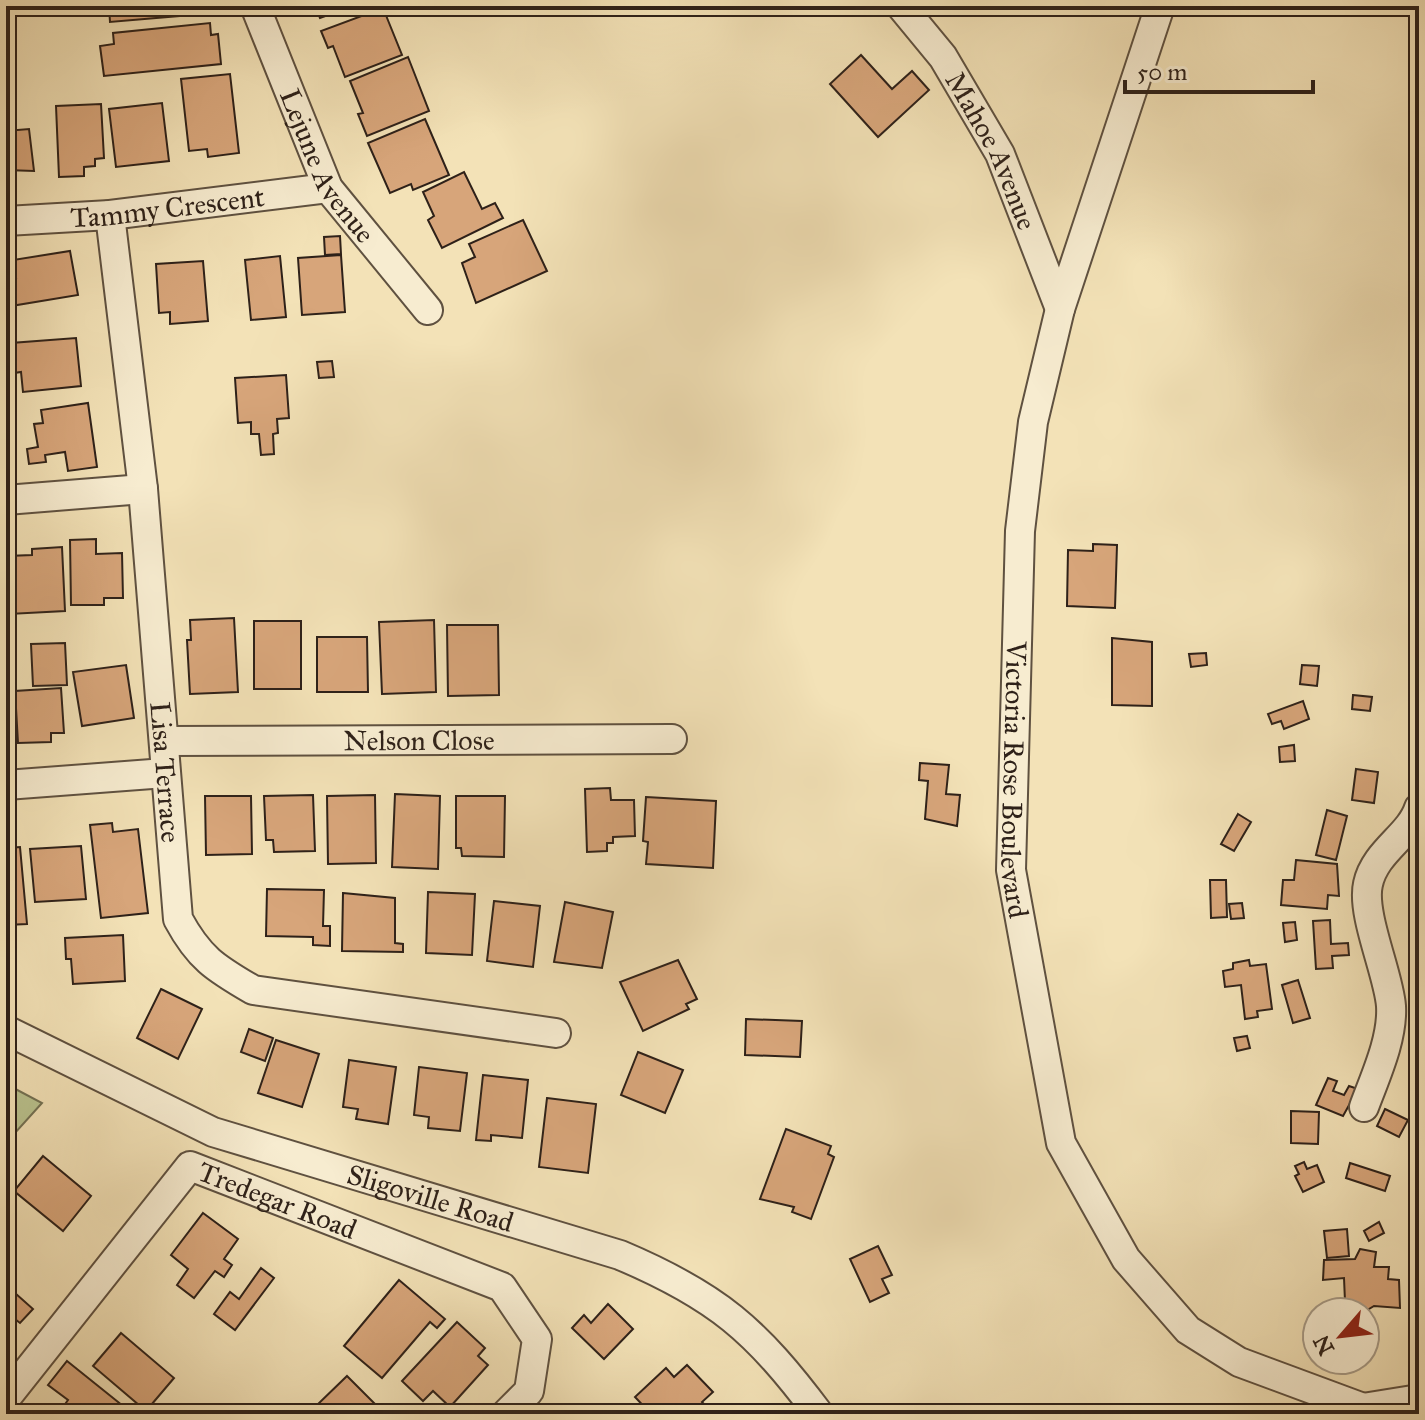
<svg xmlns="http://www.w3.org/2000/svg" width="1425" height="1420" viewBox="0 0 1425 1420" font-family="'IM FELL Great Primer',serif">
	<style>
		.green { fill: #bac38f; stroke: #747254; stroke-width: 2 }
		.building { fill: #d7a57a; stroke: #2e2119; stroke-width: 2 }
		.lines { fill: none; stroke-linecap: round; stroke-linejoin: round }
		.minor-casing { stroke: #5f5140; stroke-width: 32 }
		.minor { stroke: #f7ecd0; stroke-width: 28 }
		.labels { text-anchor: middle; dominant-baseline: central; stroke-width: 7; stroke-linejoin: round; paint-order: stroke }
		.street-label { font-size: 28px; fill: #2e2119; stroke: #f7ecd0 }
	</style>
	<rect width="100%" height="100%" fill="#f3e2b7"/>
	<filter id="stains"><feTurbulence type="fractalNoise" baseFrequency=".0025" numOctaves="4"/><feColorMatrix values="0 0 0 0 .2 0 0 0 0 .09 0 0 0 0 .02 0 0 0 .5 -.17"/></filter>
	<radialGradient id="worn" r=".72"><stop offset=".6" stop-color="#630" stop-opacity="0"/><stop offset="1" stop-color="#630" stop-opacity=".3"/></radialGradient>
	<!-- green -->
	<polygon class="green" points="6,1084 42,1103 6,1143"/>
	<!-- building -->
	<g class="building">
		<polygon points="109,6 178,6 179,16 110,22"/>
		<polygon points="315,6 353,6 320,18"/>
		<polygon points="383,8 402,55 345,77 333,46 328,48 321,31"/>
		<polygon points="210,23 211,35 218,34 221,64 104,76 100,46 114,44 113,33"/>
		<polygon points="861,55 892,89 912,71 929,90 878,137 830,84"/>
		<polygon points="408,57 429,111 367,136 358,114 363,113 350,81"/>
		<polygon points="230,74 239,153 208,157 207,149 189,151 181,79"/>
		<polygon points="162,103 169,161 116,167 109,109"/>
		<polygon points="101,104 104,158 95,159 95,166 84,167 84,176 59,177 56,106"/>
		<polygon points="425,119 449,175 413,190 411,184 390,193 368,143"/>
		<polygon points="29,129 34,171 6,170 6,131"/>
		<polygon points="464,172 482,209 495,203 503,218 442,248 428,220 434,216 423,192"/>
		<polygon points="523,220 547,271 476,303 462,263 475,257 469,244"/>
		<polygon points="340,236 341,254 325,255 324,237"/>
		<polygon points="70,251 78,295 11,306 7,279 16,278 13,260"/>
		<polygon points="341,255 345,312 302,315 298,258"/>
		<polygon points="280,256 286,317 251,320 245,260"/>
		<polygon points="203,261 208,321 170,324 170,312 159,313 156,264"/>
		<polygon points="76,338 81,386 23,392 21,372 14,373 11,343"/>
		<polygon points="332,361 334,377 319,378 317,362"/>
		<polygon points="286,375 289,418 277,419 278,433 273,434 274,454 261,455 259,434 251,434 251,422 238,423 235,378"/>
		<polygon points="88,403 97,467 68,471 65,452 45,455 46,462 29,464 27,449 38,447 34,424 43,423 41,410"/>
		<polygon points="96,539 96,554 122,553 123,598 104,598 104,605 71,605 70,540"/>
		<polygon points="1093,544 1117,545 1115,608 1067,606 1068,550 1093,551"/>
		<polygon points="62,547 65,611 9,614 7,556 32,555 32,549"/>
		<polygon points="234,618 238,692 190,694 187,640 191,640 190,620"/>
		<polygon points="434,620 436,692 382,694 379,622"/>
		<rect x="254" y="621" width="47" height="68"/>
		<polygon points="447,625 498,625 499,695 448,696"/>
		<polygon points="317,637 367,637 368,692 317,692"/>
		<polygon points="1112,638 1152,642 1152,706 1112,705"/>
		<polygon points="65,643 67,685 33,686 31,644"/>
		<polygon points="1206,653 1207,665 1191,667 1189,654"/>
		<polygon points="126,665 134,718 82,726 73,672"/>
		<polygon points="1302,665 1319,666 1317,686 1300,684"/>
		<polygon points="61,688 64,733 51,733 51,742 18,743 15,691"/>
		<polygon points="1353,695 1372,697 1370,711 1352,709"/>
		<polygon points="1303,701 1309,719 1284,729 1281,721 1272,724 1268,714"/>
		<polygon points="1294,745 1295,761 1280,762 1279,747"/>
		<polygon points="920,763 949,765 946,794 960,795 957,826 925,819 928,781 919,780"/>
		<polygon points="1356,769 1378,772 1374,803 1352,800"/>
		<polygon points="610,788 611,800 634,800 635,836 613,837 613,843 607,843 607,851 587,852 585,789"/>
		<polygon points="395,794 440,796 438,869 392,867"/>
		<polygon points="313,795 315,851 274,852 273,840 266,840 264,796"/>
		<polygon points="375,795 376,863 328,864 327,796"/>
		<polygon points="205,796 251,796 252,854 206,855"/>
		<polygon points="456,796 505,796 504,857 462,856 461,848 456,848"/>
		<polygon points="646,797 716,801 713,868 646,864 648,842 643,841"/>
		<polygon points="1327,810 1347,816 1336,860 1316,855"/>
		<polygon points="1238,814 1251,822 1234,851 1221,844"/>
		<polygon points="112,823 113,832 138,829 148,913 101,918 90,825"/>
		<polygon points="81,846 86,899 35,902 30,849"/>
		<polygon points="20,847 27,924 6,925 6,848"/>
		<polygon points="1296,860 1337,864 1339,896 1328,895 1327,909 1281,905 1283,880 1294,880"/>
		<polygon points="1210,880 1226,880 1227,917 1211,918"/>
		<polygon points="267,889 324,890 323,926 330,926 330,946 313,945 313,937 266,936"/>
		<polygon points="428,892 475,894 472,955 426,953"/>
		<polygon points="343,893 395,898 395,943 403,944 403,952 342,951"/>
		<polygon points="494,901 540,906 533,967 487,961"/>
		<polygon points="565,902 613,912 602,968 554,962"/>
		<polygon points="1242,903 1244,918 1231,919 1229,904"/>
		<polygon points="1330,920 1331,944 1348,943 1349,955 1332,956 1333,968 1316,969 1313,921"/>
		<polygon points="1295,922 1297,940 1285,942 1283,923"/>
		<polygon points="123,935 125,981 73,984 71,959 66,959 65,938"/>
		<polygon points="678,960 697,999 686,1004 689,1009 643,1031 620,982"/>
		<polygon points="1249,960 1250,966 1266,964 1272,1009 1257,1011 1258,1017 1245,1019 1241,985 1225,987 1223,971 1233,969 1233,963"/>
		<polygon points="1298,980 1310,1018 1293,1023 1282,985"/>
		<polygon points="161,989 202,1009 178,1059 137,1038"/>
		<polygon points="746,1019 802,1021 800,1057 745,1055"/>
		<polygon points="249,1029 273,1038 265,1061 241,1052"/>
		<polygon points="1247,1036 1250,1048 1237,1051 1234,1038"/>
		<polygon points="276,1040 319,1054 302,1107 258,1093"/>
		<polygon points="638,1052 683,1070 665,1113 621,1095"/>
		<polygon points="349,1060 396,1067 388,1124 356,1119 358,1109 343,1107"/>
		<polygon points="419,1067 467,1073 460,1131 428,1128 429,1117 414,1115"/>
		<polygon points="483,1075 528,1080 522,1138 491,1135 491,1141 476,1140"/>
		<polygon points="1328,1078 1337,1081 1333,1091 1344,1095 1349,1086 1358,1089 1343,1116 1316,1105"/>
		<polygon points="547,1098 596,1104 588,1173 539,1167"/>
		<polygon points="1385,1109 1408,1120 1399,1137 1377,1126"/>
		<polygon points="1291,1111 1319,1112 1318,1144 1291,1143"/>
		<polygon points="786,1129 831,1146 828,1154 834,1157 811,1219 792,1212 794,1207 760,1199"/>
		<polygon points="43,1156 91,1196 63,1231 14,1191"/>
		<polygon points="1304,1162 1307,1169 1317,1165 1324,1182 1303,1192 1295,1176 1299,1174 1295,1166"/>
		<polygon points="1350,1163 1390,1176 1385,1191 1346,1178"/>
		<polygon points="203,1213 238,1239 224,1259 232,1265 224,1277 215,1271 194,1298 177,1285 188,1269 171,1255"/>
		<polygon points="1379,1222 1384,1233 1369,1241 1364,1231"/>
		<polygon points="1347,1229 1349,1256 1327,1258 1324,1231"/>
		<polygon points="878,1246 892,1275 882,1279 889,1293 870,1302 850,1259"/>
		<polygon points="1360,1249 1376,1252 1374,1267 1389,1267 1388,1279 1399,1280 1400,1308 1374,1306 1364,1312 1354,1312 1345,1301 1344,1278 1323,1280 1324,1260 1355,1259"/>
		<polygon points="261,1268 274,1278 235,1330 214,1314 230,1292 239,1299"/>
		<polygon points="399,1280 445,1319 437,1328 430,1322 382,1378 344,1346"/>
		<polygon points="6,1285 33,1309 20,1323 11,1316 6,1322"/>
		<polygon points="608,1304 633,1329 604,1359 572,1328 584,1315 591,1323"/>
		<polygon points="457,1322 485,1348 478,1356 488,1365 450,1407 433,1391 423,1401 402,1381"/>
		<polygon points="121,1333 174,1378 146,1411 93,1366"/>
		<polygon points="67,1361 133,1414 58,1414 68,1400 48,1385"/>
		<polygon points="687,1365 713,1392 702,1402 713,1414 651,1414 635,1397 666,1368 674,1377"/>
		<polygon points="347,1376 385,1414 324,1414 316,1406"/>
	</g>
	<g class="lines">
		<defs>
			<g id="minor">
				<path id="s1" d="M255,6l73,182 100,122"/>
				<path id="s2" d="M901,6l42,51 57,97 60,155"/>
				<path id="s3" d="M1160,6l-100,303 -27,113 -13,109 -9,339 50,273 65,116 62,71 51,32 124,46 6,6"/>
				<path id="s4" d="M110,215l33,274 35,430c21,39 37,49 75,71l303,43"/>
				<path id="s5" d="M6,221l104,-6 218,-27"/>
				<polyline points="6,500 143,489"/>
				<path id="s6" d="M165,741l507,-2"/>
				<polyline points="6,785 165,773"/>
				<path id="s7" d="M6,1030l207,102 407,123c97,41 136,75 199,159"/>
				<path d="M1364,1107c11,-30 29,-68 27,-101 -2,-31 -30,-92 -23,-122 7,-33 42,-48 51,-76"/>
				<path id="s8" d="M6,1398l184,-232 312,121 35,52 -8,52 -23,23"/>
				<polyline points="1363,1408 1419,1399"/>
			</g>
		</defs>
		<!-- minor casing -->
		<use href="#minor" class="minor-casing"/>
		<!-- minor -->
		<use href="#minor" class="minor"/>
	</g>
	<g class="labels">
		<!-- street labels -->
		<g class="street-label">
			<text stroke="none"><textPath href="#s2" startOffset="172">Mahoe Avenue</textPath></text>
			<text stroke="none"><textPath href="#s1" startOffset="176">Lejune Avenue</textPath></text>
			<text stroke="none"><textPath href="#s5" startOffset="162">Tammy Crescent</textPath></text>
			<text stroke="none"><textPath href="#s6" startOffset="254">Nelson Close</textPath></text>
			<text stroke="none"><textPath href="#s4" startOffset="560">Lisa Terrace</textPath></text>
			<text stroke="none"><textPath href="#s3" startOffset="794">Victoria Rose Boulevard</textPath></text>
			<text stroke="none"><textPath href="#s7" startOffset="458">Sligoville Road</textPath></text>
			<text stroke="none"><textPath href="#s8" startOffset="390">Tredegar Road</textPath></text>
		</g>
	</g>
	<!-- margin -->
	<rect width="1425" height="1420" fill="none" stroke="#f3e2b7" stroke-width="32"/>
	<rect x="8" y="8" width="1409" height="1404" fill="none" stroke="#2e2119" stroke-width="4"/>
	<rect x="16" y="16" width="1393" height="1388" fill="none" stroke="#2e2119" stroke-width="2"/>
	<!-- north arrow -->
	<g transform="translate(1341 1336) rotate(242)"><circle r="38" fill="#f7ecd0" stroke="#a79b87" stroke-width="2"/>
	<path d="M0-6L14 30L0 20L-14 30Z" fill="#8f2418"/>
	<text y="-12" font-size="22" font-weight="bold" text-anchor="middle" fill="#2e2119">N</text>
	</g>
	<!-- scale -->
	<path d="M1125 80v12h188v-12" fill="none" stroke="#2e2119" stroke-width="4"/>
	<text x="1137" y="80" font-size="24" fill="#2e2119" stroke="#f7ecd0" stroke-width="6" paint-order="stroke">50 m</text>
	<rect width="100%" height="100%" filter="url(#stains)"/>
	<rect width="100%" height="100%" fill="url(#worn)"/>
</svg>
